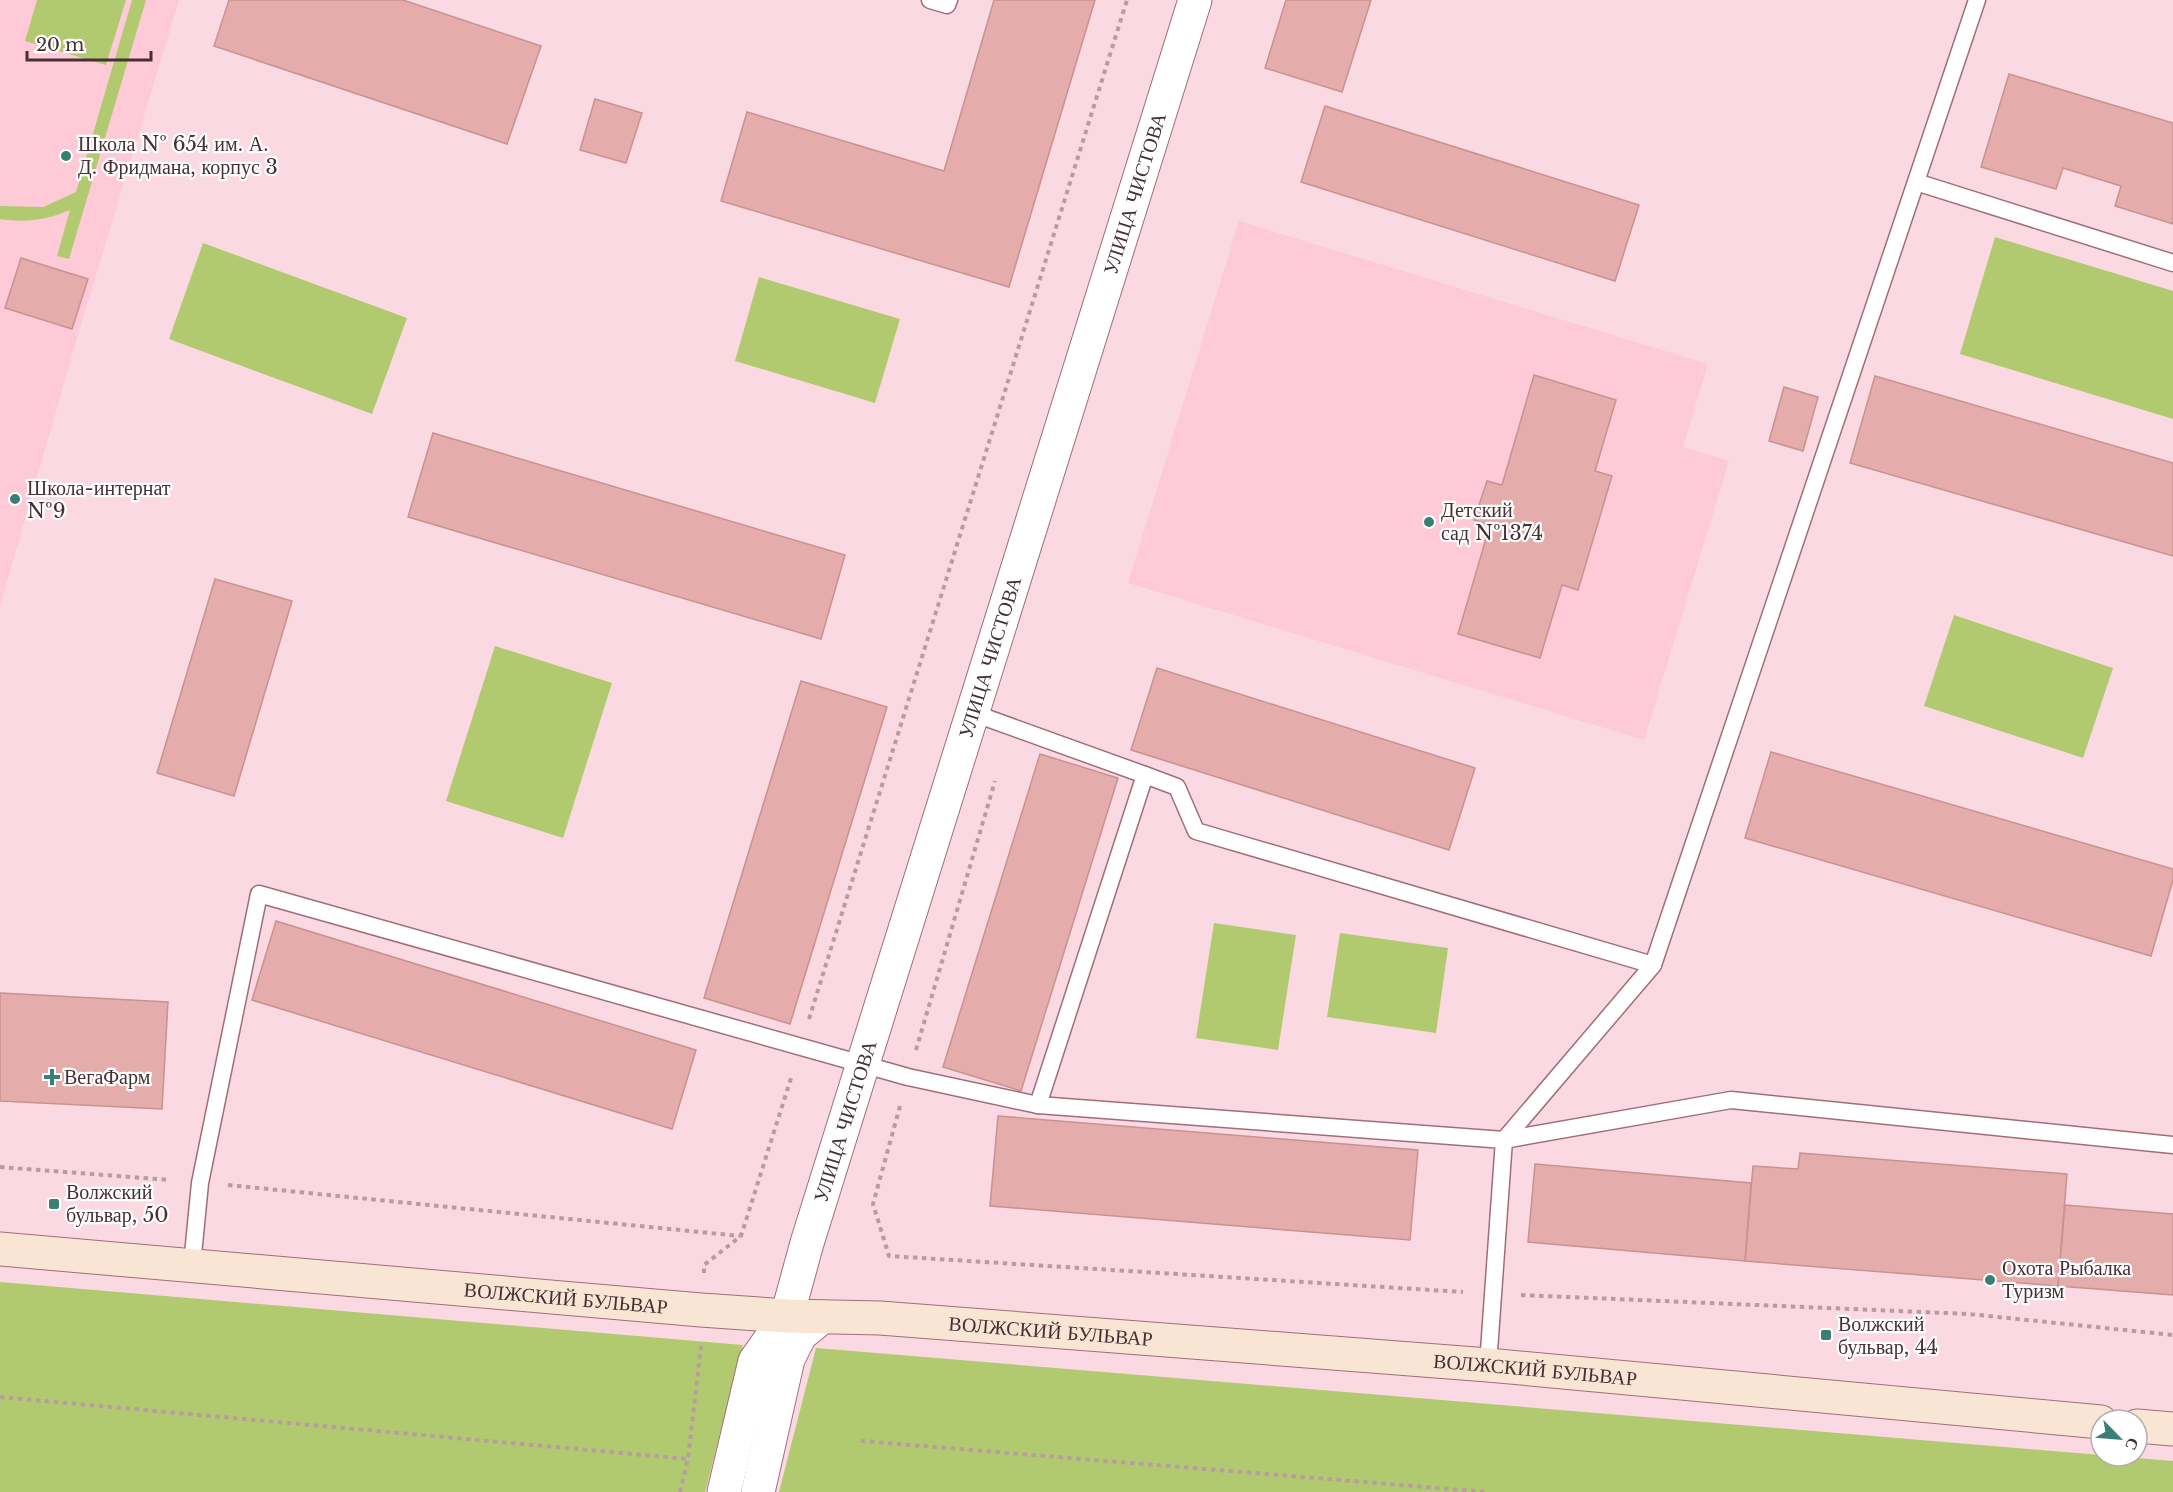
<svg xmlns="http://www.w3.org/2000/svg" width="2173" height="1492" viewBox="0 0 2173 1492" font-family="'Libre Baskerville',serif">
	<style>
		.built { fill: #fecad8 }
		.green { fill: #b2ca6f }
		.building { fill: #e4acaa; stroke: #c89290; stroke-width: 1.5 }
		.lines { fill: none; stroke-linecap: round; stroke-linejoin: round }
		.service-casing { stroke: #9f6e7b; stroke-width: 19 }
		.tertiary-casing { stroke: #9f6e7b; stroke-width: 35 }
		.secondary-casing { stroke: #9f6e7b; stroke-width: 35 }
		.path { stroke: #b99ca3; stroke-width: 4; stroke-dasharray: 4.5 4.5; stroke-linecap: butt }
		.service { stroke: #fff; stroke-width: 16 }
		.tertiary { stroke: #fff; stroke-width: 33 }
		.secondary { stroke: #f9e5d3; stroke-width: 33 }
		.poi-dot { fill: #3a7f74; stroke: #fff; stroke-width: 2 }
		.labels { text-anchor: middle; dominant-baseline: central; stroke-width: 4.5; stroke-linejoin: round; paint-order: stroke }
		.poi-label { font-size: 20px; fill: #463036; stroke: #fff; text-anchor: start }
		.street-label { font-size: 20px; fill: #463036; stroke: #fff }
	</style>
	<rect width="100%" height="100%" fill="#fbd9e2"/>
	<!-- built -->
	<g class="built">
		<polygon points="0,0 179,0 77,338 0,606"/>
		<polygon points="1239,221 1708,364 1683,447 1729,461 1644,740 1128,583"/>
	</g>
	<!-- green -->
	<g class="green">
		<polygon points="37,0 126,0 106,65 25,41"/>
		<path d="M132,0h14l-77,259 -12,-3 13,-46c-23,10 -45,13 -70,9v-13l43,1 33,-15z"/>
		<polygon points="1995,237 2173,291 2173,419 1960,354"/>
		<polygon points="203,243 407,318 372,414 169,339"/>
		<polygon points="759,277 900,319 875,403 735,361"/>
		<polygon points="1954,615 2113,668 2083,758 1924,706"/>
		<polygon points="495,646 612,683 563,838 446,801"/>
		<polygon points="1214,923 1296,935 1278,1050 1196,1038"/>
		<polygon points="1340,933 1448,948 1436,1033 1327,1017"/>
		<polygon points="0,1282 743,1345 705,1492 0,1492"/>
		<polygon points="816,1348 2173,1461 2173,1492 779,1492"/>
	</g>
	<!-- building -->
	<g class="building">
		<polygon points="229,0 403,0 541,46 507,144 214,46"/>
		<polygon points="994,0 1095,0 1009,287 721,201 747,112 944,171"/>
		<polygon points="1286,0 1371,0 1342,92 1265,68"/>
		<polygon points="2009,74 2173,123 2173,224 2115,206 2121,186 2063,168 2056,189 1981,167"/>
		<polygon points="595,99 642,113 626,163 580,150"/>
		<polygon points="1325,106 1639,205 1615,281 1301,182"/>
		<polygon points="21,258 88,279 72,329 5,308"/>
		<polygon points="1534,375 1616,400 1595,471 1612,476 1578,590 1562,585 1540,658 1458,634 1490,525 1474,520 1487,481 1502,485"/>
		<polygon points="1875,376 2173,463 2173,556 1850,463"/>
		<polygon points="1784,387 1818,397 1803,451 1769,441"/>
		<polygon points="433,433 845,555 821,639 408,517"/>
		<polygon points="215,579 292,601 234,796 157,773"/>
		<polygon points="1157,668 1475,768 1449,850 1131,750"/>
		<polygon points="801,681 887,707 790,1024 704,998"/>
		<polygon points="1771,752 2173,869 2173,880 2151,956 1745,838"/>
		<polygon points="1040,754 1118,778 1021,1091 943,1067"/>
		<polygon points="276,921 696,1050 672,1129 252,1000"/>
		<polygon points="0,993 168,1002 162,1109 0,1101"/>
		<polygon points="998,1116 1418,1150 1410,1240 990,1206"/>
		<polygon points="1800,1153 2067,1174 2058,1286 1745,1261 1753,1166 1798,1169"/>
		<polygon points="1535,1164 1751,1183 1745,1261 1528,1242"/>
		<polygon points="2065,1205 2173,1214 2173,1295 2058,1286"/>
	</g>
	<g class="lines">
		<defs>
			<g id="service">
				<polyline points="930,0 947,5 949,0"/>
				<polyline points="1916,182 2173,263"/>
				<polyline points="1145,775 1177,787 1196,831 1653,965 1977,0"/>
				<polyline points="1038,1105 1504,1140 1731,1100 2173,1145"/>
				<polyline points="192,1265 200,1183 259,894 908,1077 1038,1105 1145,775 973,713"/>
				<polyline points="1488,1365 1504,1140 1653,965"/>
			</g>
			<g id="tertiary">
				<path id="s1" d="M724,1492l31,-131 32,-45 20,-73 388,-1243"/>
				<polyline points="758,1492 788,1359 800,1335 822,1317"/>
			</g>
			<g id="secondary">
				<path id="s2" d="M0,1249l701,61 86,6 93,2 608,47 613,57"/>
				<polyline points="2137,1426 2173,1429"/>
			</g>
		</defs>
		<!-- service casing -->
		<use href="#service" class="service-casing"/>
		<!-- tertiary casing -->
		<use href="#tertiary" class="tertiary-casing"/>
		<!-- secondary casing -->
		<use href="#secondary" class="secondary-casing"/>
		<!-- path -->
		<g class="path">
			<polyline points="809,1019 1127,0"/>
			<polyline points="916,1050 995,781"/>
			<polyline points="900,1106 873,1204 889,1256 1463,1292"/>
			<polyline points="0,1167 170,1180"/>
			<polyline points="228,1185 740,1236"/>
			<polyline points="704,1273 704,1265 741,1236 792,1075"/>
			<polyline points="1521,1295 1969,1314 2173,1335"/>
			<polyline points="0,1397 688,1459"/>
			<polyline points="861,1441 1487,1492"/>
			<polyline points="680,1492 688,1459 701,1346"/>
		</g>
		<!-- service -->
		<use href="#service" class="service"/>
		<!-- tertiary -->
		<use href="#tertiary" class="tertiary"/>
		<!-- secondary -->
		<use href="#secondary" class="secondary"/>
	</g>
	<!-- markers -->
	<g class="poi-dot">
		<circle cx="66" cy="156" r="6"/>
		<circle cx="15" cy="499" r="6"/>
		<circle cx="1429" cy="522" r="6"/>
		<path d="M49 1068h6v6h6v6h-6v6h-6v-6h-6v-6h6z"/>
		<rect x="48" y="1198" width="12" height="12" rx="3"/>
		<circle cx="1990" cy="1280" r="6"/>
		<rect x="1820" y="1329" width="12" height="12" rx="3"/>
	</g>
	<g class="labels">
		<!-- poi labels -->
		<g class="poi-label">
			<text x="78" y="144">Школа № 654 им. А.<tspan x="78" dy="23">Д. Фридмана, корпус 3</tspan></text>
			<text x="27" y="488">Школа-интернат<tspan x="27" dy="23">№9</tspan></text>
			<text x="1441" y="510">Детский<tspan x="1441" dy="23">сад №1374</tspan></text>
			<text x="64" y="1077">ВегаФарм</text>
			<text x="66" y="1192">Волжский<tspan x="66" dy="23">бульвар, 50</tspan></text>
			<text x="2002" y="1268">Охота Рыбалка<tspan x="2002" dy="23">Туризм</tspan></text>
			<text x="1838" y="1324">Волжский<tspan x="1838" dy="23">бульвар, 44</tspan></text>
		</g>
		<!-- street labels -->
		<g class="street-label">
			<text stroke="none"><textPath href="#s1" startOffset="1365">УЛИЦА ЧИСТОВА</textPath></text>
			<text stroke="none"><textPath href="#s1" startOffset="879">УЛИЦА ЧИСТОВА</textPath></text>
			<text stroke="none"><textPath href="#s1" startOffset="393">УЛИЦА ЧИСТОВА</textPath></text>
			<text stroke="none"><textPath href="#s2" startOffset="568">ВОЛЖСКИЙ БУЛЬВАР</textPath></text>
			<text stroke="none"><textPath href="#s2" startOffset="1054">ВОЛЖСКИЙ БУЛЬВАР</textPath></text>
			<text stroke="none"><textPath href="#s2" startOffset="1540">ВОЛЖСКИЙ БУЛЬВАР</textPath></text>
		</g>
	</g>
	<!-- north arrow -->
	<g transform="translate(2119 1438) rotate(115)"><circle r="28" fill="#ffffff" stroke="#b5acaf" stroke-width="1.5"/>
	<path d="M0-4.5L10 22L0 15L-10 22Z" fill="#3a7f74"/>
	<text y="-9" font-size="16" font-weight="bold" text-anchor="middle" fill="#463036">С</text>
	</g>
	<!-- scale -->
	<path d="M27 51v9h124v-9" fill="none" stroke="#463036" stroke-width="3"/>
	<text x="36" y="51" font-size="18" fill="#463036" stroke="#ffffff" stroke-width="4.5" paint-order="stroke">20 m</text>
</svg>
